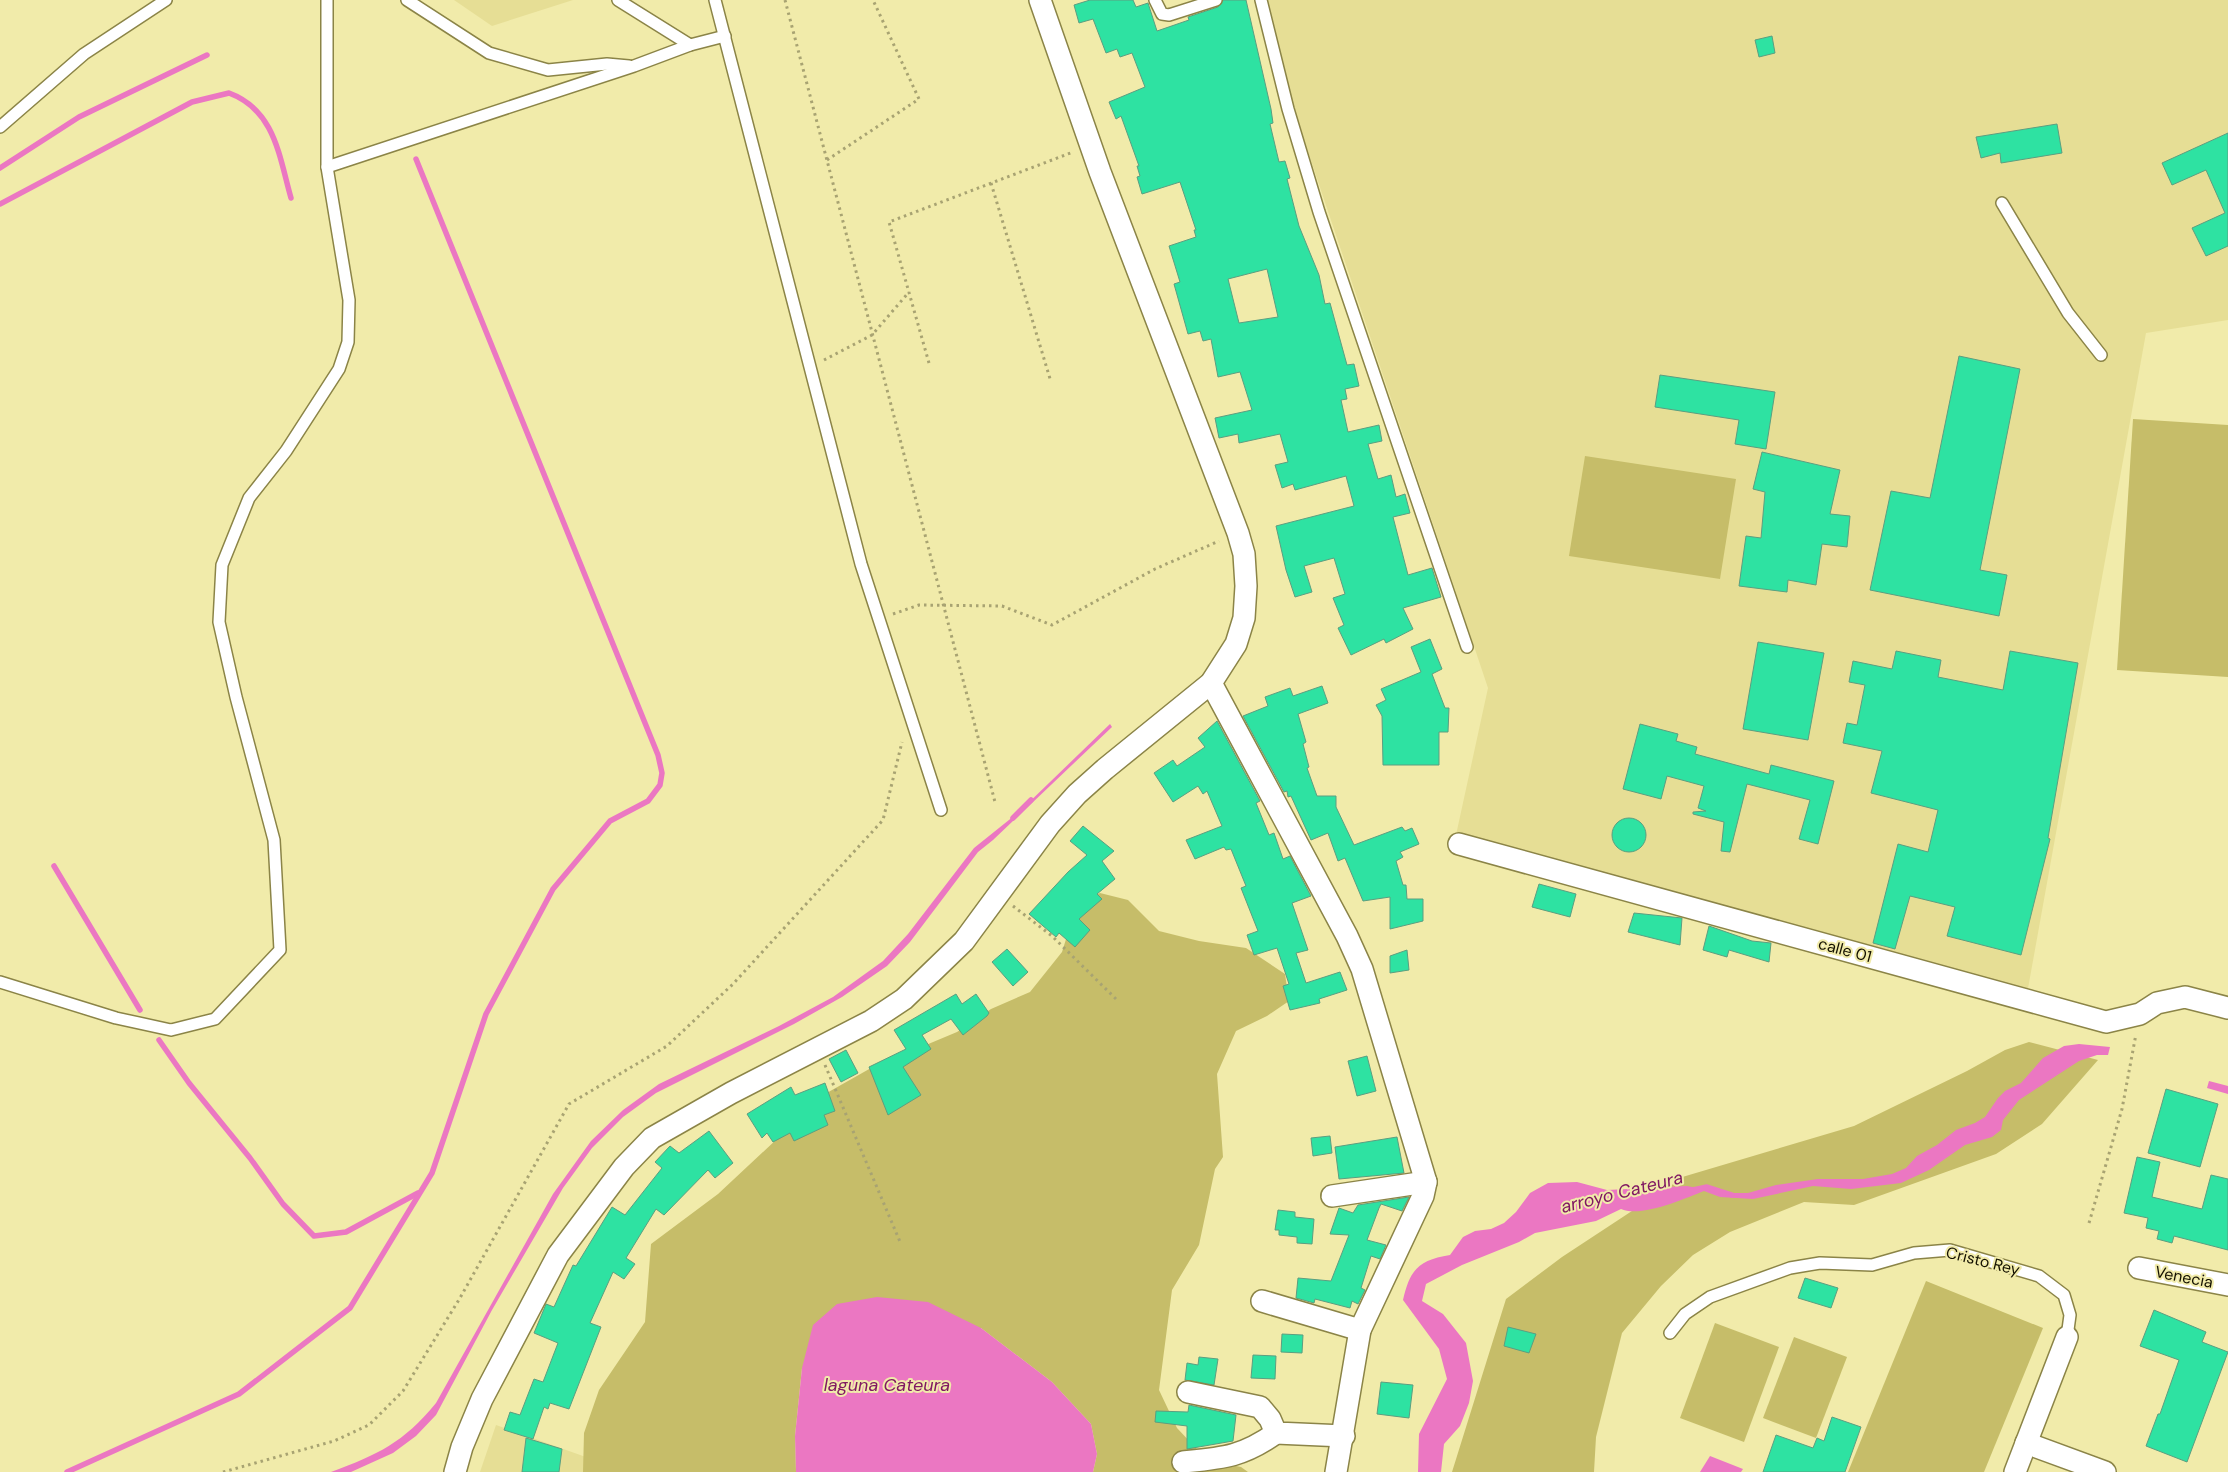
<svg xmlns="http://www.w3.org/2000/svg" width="2228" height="1472" viewBox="0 0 2228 1472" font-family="'DM Sans',sans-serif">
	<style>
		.built { fill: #e6de95 }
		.green { fill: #c6bd69 }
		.water { fill: #eb77c2 }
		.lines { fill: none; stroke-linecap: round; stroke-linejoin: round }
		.stream { stroke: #eb77c2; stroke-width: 5.5 }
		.building { fill: #2ee2a2; stroke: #5c9e80; fill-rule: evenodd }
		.service-casing { stroke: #8b8447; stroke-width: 14 }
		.minor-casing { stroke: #8b8447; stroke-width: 24 }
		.path { stroke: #a8a372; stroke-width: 3; stroke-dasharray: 2.5 4; stroke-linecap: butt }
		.service { stroke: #fff; stroke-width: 11 }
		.minor { stroke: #fff; stroke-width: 21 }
		.labels { text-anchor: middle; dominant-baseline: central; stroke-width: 4; stroke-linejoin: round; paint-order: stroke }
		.street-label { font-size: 16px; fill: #141100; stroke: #f1ebaa }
		.water-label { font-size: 18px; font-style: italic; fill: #801862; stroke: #f1ebaa }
	</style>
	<rect width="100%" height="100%" fill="#f1ebaa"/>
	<!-- built -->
	<g class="built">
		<polygon points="454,0 573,0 492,26"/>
		<polygon points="1267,0 2228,0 2228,320 2146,333 2027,994 1456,835 1488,688 1289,95"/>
		<polygon points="496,1425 625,1471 624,1472 480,1472"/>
	</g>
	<!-- green -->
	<g class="green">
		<polygon points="2133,419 2228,425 2228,677 2117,670"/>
		<polygon points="1585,456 1736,479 1720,579 1569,556"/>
		<polygon points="1100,893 1128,900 1159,931 1199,941 1246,948 1285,974 1289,1001 1267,1016 1236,1031 1217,1074 1223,1157 1215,1169 1199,1245 1172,1290 1159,1390 1177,1428 1207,1460 1241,1467 1248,1472 1093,1472 1097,1454 1091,1424 1052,1382 981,1328 802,1368 795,1436 796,1472 583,1472 584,1433 599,1390 645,1322 651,1244 718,1194 825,1094 871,1068 957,1032 991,1009 1030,992 1062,952 1077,904"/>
		<polygon points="2029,1042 2098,1060 2042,1124 1996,1154 1854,1205 1804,1202 1730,1232 1693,1255 1661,1286 1622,1333 1596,1437 1594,1472 1452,1472 1506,1299 1562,1257 1635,1209 1660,1197 1679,1178 1854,1126 1967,1071 2005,1050"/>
		<polygon points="1926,1281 2043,1328 1984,1472 1848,1472"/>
		<polygon points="1715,1323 1779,1347 1744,1442 1680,1418"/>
		<polygon points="1794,1337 1847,1357 1816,1438 1763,1418"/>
	</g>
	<!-- water -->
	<g class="water">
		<path d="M1110,724l2,3 -119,113 -15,12 -68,90 -23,24 -45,31 -48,27 -138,69 -33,24 -31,31 -29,40 -71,122 -56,105 -20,21 -23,17 -42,19h-20c48,-18 72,-29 105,-69l117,-209 38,-53 32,-31 36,-26 120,-58 54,-29 50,-36 25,-27 66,-86 45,-36z"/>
		<path d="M2079,1044l31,3 -2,8h-11l-18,6 -60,39 -16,20 -2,10 -9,7 -27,8 -36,25 -28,13 -50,6 -38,-3 -60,13 -33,-2 -16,-6c-20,8 -64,27 -83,18l-25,12 -61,12 -16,9 -57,23 -36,19 -4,17 21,13 23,29 7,38 -4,22 -9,23 -16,18 -3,28h-23l1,-38 28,-55 -8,-30 -36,-49c7,-31 16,-40 47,-45l13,-18 12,-6 16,-2 13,-6 12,-11 14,-19 18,-10 29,-1 30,8 80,-4 37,7h24l28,-8 42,-6h45l29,-5 14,-6 11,-12 20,-11 19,-15 19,-7 10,-6 13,-19 7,-7 16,-8 22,-25 21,-12z"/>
		<polygon points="2209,1081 2228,1086 2228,1094 2207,1088"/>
		<polygon points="877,1297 928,1302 981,1328 1052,1382 1091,1424 1097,1454 1093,1472 796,1472 795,1436 802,1368 813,1325 837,1304"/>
		<polygon points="1710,1456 1743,1469 1741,1472 1700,1472"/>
	</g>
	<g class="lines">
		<!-- stream -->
		<g class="stream">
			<polyline points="0,168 79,117 207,55"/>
			<path d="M0,204l192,-102 37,-9c46,17 50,63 62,105"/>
			<polyline points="1013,818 1031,800"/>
			<polyline points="54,866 140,1010"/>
			<polyline points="159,1040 189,1083 250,1158 283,1204 314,1236 346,1232 418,1193"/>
			<polyline points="1693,1190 1707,1187 1732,1195"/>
			<polyline points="67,1472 239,1394 350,1308 432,1173 486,1014 553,889 610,821 648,801 660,785 662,773 658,755 416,159"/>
		</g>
	</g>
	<!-- building -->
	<g class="building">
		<path d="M1090,0h43l3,7 12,-4 9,28 32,-11 -1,-3 30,-10 5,-7h23l25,109 2,14 -3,1 9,38 6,-1 5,17 -3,1 12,47 20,49 6,29 5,-1 17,62 7,-1 5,22 -14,3 2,10 -6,1 7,32 31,-7 3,16 -14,3 10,35 13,-4 5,22 9,-3 5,19 -17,4 15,58 24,-7 9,29 -38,11 10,21 -27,14 -2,-4 -33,16 -13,-27 6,-3 -11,-27 12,-4 -11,-36 -30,8 8,26 -17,5 -9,-27 -10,-44 78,-20 -8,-30 -51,14 -2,-6 -11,4 -7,-23 13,-3 -8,-28 -41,9 -1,-9 -19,4 -4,-20 37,-8 -12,-38 -22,5 -7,-38 -8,2 -3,-10 -12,3 -14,-50 6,-2 -11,-36 27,-9 -2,-7h2l-16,-48 -38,12 -5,-17 3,-1 -3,-10h2l-18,-50 -5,3 -7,-17 36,-15 -13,-34 -12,4 -3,-8 -11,4 -13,-34 -14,4 -5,-18zM1267,269l11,48 -39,6 -11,-44z"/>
		<polygon points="1772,36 1775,53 1759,57 1755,40"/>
		<polygon points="2057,124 2062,153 2001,163 2000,153 1981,158 1976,137"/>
		<polygon points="2228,133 2228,246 2206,256 2192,228 2225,213 2206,170 2172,185 2162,163"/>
		<polygon points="1959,356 2020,369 1980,570 2007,575 1999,616 1870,590 1891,491 1930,498"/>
		<polygon points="1660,375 1775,392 1766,449 1735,444 1739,420 1655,407"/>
		<polygon points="1762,452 1840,470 1830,514 1850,516 1847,547 1822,544 1816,585 1788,580 1787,592 1739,586 1746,536 1761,538 1765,492 1753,489"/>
		<polygon points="1430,639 1442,669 1432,674 1445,708 1449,708 1448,732 1439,732 1439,765 1383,765 1382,716 1376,705 1386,700 1381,689 1421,672 1411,647"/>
		<polygon points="1758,642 1824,653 1808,740 1743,729"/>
		<polygon points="1896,651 1941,660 1938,677 2003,690 2010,651 2078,663 2048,838 2050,839 2021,955 1947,936 1955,907 1910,896 1895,949 1873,943 1898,844 1928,852 1938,810 1871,793 1882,751 1843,743 1847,723 1857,725 1865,685 1849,682 1853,661 1892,669"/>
		<polygon points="1322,686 1328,703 1298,714 1306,742 1303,744 1309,767 1307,768 1317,796 1336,796 1336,807 1354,845 1402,827 1405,831 1412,828 1419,844 1400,852 1403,857 1396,861 1403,885 1406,885 1407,899 1423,899 1423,921 1390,929 1390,897 1363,901 1345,858 1338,861 1328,833 1311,840 1291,796 1288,797 1287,791 1284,792 1243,716 1268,706 1265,697 1290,688 1293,696"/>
		<polygon points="1217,721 1260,801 1256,803 1269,835 1274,833 1283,859 1290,856 1311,896 1292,903 1308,950 1296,953 1306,983 1340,972 1347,990 1319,999 1320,1003 1290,1010 1283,986 1289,984 1277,948 1254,955 1247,935 1258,931 1241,888 1246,886 1231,849 1226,850 1224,847 1195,859 1186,840 1222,826 1207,791 1203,794 1198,786 1173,802 1154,773 1173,760 1177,766 1205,747 1198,738"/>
		<polygon points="1640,724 1678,734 1676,741 1697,747 1695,754 1769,774 1771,765 1834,781 1818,844 1799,839 1810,800 1747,784 1730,852 1721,851 1724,822 1693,814 1693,812 1706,811 1698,808 1704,786 1667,776 1661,799 1623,789"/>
		<circle cx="1629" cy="835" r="17"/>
		<polygon points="1083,826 1114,851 1102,861 1115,879 1097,894 1102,899 1079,919 1090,930 1075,947 1059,933 1056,937 1029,914 1068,872 1087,855 1070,841"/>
		<polygon points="1539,884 1576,894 1570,917 1532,907"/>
		<polygon points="1634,913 1682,918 1680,945 1628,932"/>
		<polygon points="1709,926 1752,941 1771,943 1769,962 1729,950 1727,957 1703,950"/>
		<polygon points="1007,949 1028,972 1013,986 992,962"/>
		<polygon points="1407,950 1409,970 1390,973 1390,956"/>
		<polygon points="956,994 962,1004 976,994 989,1013 987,1016 963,1035 951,1019 922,1035 931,1049 903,1067 921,1095 888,1115 869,1067 906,1049 894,1030"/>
		<polygon points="846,1050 858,1073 841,1082 829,1059"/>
		<polygon points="1367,1056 1376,1091 1357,1096 1348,1061"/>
		<polygon points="825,1083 835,1111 824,1115 828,1125 794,1141 790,1133 773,1142 767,1133 762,1138 747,1114 791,1087 795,1095"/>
		<polygon points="2166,1089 2218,1104 2200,1167 2148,1153"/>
		<polygon points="709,1131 733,1163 715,1178 708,1170 664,1215 656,1209 626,1258 635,1264 624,1279 613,1272 590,1323 601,1327 569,1409 550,1403 548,1409 544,1407 533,1439 504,1430 510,1412 520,1415 534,1379 543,1382 558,1343 534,1333 544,1309 546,1304 554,1307 573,1265 576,1266 612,1207 625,1215 662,1168 655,1162 670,1146 679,1153"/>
		<polygon points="1330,1136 1332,1153 1313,1156 1311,1138"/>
		<polygon points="1397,1137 1404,1173 1339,1179 1335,1147"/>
		<polygon points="2137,1157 2160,1162 2152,1197 2202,1209 2211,1175 2228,1179 2228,1250 2174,1236 2172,1243 2157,1239 2159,1231 2146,1228 2148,1218 2124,1213"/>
		<polygon points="1409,1197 1402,1211 1381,1204 1379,1208 1367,1240 1386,1245 1380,1259 1371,1256 1361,1288 1365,1290 1358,1304 1352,1301 1350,1308 1315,1299 1314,1303 1296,1298 1298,1278 1331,1281 1349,1235 1330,1234 1339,1208 1353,1213 1358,1205"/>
		<polygon points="1278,1210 1295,1212 1295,1217 1314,1219 1312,1244 1297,1243 1297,1237 1279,1235 1279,1230 1275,1230"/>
		<polygon points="1805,1278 1838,1288 1831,1308 1798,1298"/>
		<polygon points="2154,1310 2206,1332 2202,1342 2228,1352 2187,1462 2146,1446 2158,1414 2160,1414 2179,1360 2140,1346"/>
		<polygon points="1508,1327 1536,1334 1529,1353 1504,1346"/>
		<polygon points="1282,1334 1303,1335 1302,1353 1281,1352"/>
		<polygon points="1253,1355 1276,1356 1275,1379 1251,1378"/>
		<polygon points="1199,1357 1218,1359 1214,1385 1185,1380 1187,1363 1198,1365"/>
		<polygon points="1381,1382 1413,1385 1409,1418 1377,1414"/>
		<polygon points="1189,1405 1236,1415 1233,1441 1187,1449 1187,1426 1155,1422 1156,1411 1188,1412"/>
		<polygon points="1832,1417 1861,1427 1845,1472 1763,1472 1776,1435 1813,1448 1817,1438 1824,1441"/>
		<polygon points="526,1438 562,1449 559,1472 522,1472"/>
	</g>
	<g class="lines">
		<defs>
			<g id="service">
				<polyline points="407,0 489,53 548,70 607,64 629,66"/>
				<polyline points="618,0 690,45"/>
				<polyline points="715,0 861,564 941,810"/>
				<polyline points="1155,0 1162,14 1169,15 1216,0"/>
				<polyline points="1261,0 1288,109 1319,212 1467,647"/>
				<polyline points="0,127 84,54 166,0"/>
				<polyline points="327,167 634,66 690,45 725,36"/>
				<polyline points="2002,203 2068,313 2101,355"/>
				<polyline points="0,982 116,1018 171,1030 215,1019 280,950 274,840 236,697 219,622 222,565 249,498 286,451 339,369 348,342 349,300 327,167 327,0"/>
				<polyline points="1670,1333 1685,1314 1710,1297 1790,1268 1820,1263 1872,1265 1914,1253 1950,1250 2039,1276 2064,1295 2070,1315 2067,1337"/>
			</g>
			<g id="minor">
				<polyline points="1211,683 1347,936 1362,969 1426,1182 1423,1196 1360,1330 1336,1472"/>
				<polyline points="1459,844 2106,1022 2140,1014 2157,1003 2185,997 2228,1008"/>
				<polyline points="1332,1196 1426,1182"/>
				<polyline points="2139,1268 2228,1285"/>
				<polyline points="1262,1301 1360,1330"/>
				<polyline points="1188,1392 1260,1407 1270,1419 1276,1433 1344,1436"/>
				<polyline points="2026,1443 2105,1472"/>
				<path d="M1183,1462c40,-4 59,-5 93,-29"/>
				<polyline points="455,1472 462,1447 482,1399 558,1255 624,1167 652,1138 731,1093 871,1021 904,999 964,941 1050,824 1077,794 1105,769 1211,683 1236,644 1244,618 1246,586 1244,554 1238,533 1100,172 1040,0"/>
				<polyline points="2015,1472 2067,1337"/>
			</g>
		</defs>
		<!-- service casing -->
		<use href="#service" class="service-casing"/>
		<!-- minor casing -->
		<use href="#minor" class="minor-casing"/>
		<!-- path -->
		<g class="path">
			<polyline points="785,0 995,802"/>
			<polyline points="827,160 919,99 873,0"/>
			<polyline points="991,183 1051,382"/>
			<polyline points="824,360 872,335 909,292"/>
			<polyline points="929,363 889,222 1073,152"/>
			<polyline points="893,614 919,605 1002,606 1052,625 1155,569 1219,541"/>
			<polyline points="1013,906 1052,936 1116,999"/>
			<polyline points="825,1065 901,1244"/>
			<polyline points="2089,1223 2122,1109 2136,1034"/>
			<polyline points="223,1472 334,1441 369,1425 403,1391 460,1298 569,1104 667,1046 733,984 883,820 902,742"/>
		</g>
		<!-- service -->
		<use href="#service" class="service"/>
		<!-- minor -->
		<use href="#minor" class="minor"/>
	</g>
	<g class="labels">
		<!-- street labels -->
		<g class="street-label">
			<text transform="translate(1845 950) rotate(15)">calle 01</text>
			<text transform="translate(1983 1261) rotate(14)">Cristo Rey</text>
			<text transform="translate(2184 1277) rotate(11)">Venecia</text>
		</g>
		<!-- water labels -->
		<g class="water-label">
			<text transform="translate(1622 1192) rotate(-14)">arroyo Cateura</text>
			<text x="887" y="1385">laguna Cateura</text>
		</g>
	</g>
</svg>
